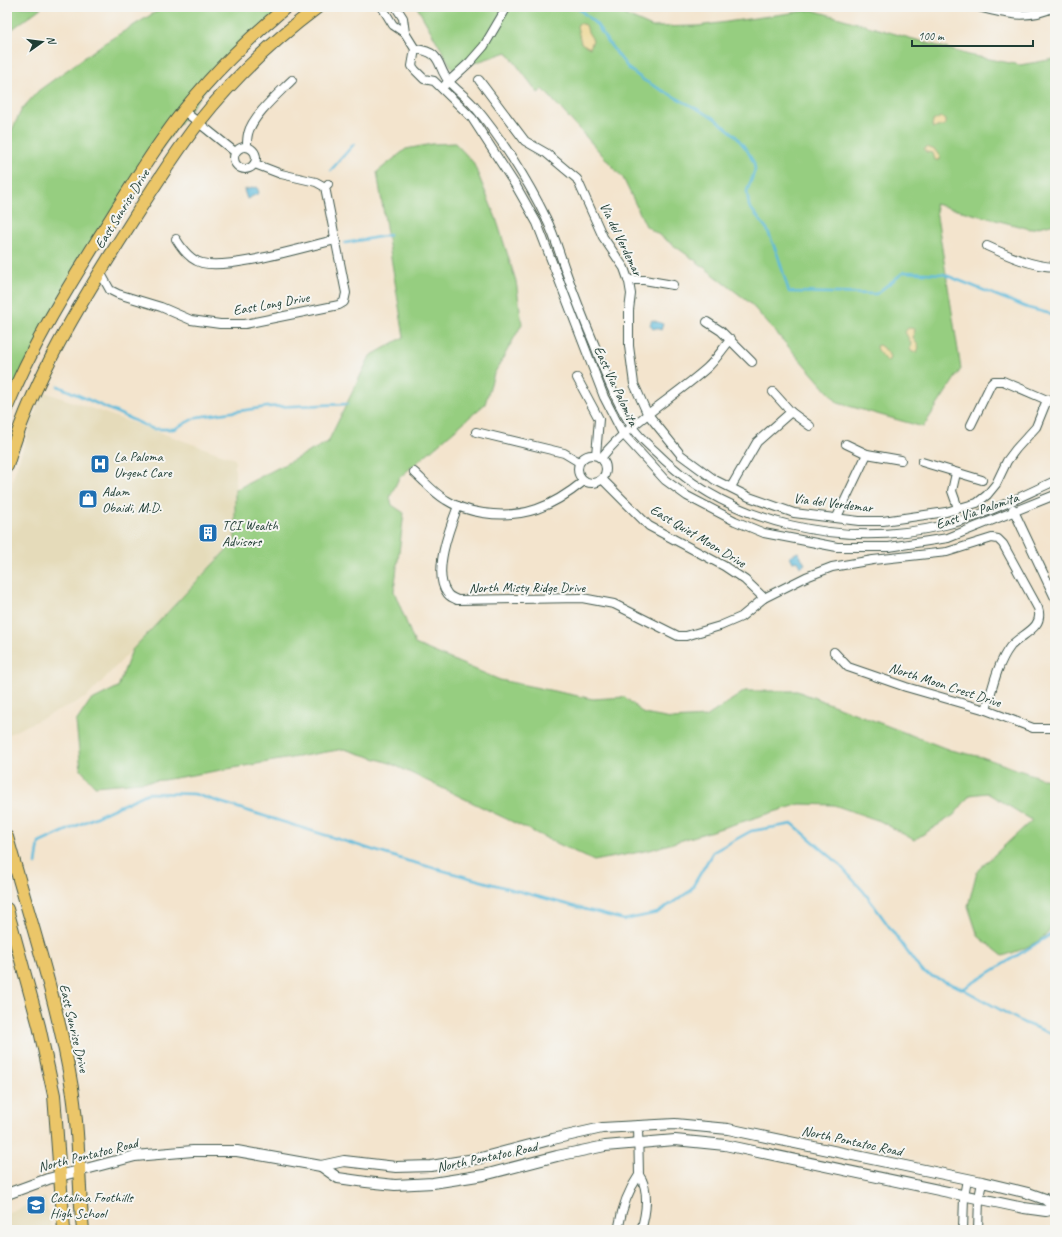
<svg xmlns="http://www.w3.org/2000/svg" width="1062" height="1237" viewBox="0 0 1062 1237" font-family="Caveat,sans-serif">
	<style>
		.built { fill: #e5dbba }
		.green { fill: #96ce80; stroke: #5a865a }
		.sand { fill: #eeda9e; stroke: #868c69 }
		.water { fill: #5ebbdc; stroke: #3e7c88 }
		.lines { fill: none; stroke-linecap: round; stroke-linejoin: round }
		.stream { stroke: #5ebbdc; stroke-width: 2.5 }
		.minor-casing { stroke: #3f564b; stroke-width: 10 }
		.tertiary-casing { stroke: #3f564b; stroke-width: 12 }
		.primary-casing { stroke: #3f564b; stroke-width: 14 }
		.minor { stroke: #fff; stroke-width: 8 }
		.tertiary { stroke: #fff; stroke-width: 10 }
		.primary { stroke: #ebc669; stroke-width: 12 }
		.labels { text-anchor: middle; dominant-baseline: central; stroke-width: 4; stroke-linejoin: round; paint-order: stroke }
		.street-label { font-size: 14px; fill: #1f3d34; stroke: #f6f6f2 }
		.poi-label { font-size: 14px; fill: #1f3d34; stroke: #f6f6f2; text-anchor: start }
	</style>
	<rect width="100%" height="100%" fill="#f6f6f2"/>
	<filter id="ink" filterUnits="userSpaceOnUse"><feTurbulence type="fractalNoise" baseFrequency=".025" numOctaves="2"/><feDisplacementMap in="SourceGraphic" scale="8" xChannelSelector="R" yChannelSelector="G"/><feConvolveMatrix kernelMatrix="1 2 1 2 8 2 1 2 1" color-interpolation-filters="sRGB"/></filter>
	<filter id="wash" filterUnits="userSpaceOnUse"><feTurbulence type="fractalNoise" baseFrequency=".012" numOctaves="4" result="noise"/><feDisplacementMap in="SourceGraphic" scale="16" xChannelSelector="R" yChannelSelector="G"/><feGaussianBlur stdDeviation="0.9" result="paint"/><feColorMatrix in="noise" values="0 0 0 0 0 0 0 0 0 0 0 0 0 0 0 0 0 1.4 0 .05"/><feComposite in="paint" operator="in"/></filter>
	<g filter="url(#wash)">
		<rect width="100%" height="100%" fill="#f3e4cd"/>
		<!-- built -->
		<g class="built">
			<polygon points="42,391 235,459 235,541 87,697 7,735 7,510 14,475"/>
			<polygon points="45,1197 52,1230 7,1230 7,1214"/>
		</g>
		<!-- green -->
		<g class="green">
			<polygon points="7,7 42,7 7,33"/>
			<polygon points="164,7 286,7 223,66 127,194 7,407 7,140 22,109 38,91 103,44"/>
			<polygon points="417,7 622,7 625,15 652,27 698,26 812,10 969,55 1020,65 1055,59 1055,223 1030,229 935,204 961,369 923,427 838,403 750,303 696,261 646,226 623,178 543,89 538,93 507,52 453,70"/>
			<path d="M455,143l18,19 23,56 20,63 6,43 -28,50 -9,30 -86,74 -9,19 2,8 12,8 -10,78 21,53 85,36 93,19 32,-2 19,17 27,5 35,-2 39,-26h52l153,59 32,7 65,23 8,-3v116c-5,9 1,15 0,24 -2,23 -34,33 -52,39l-25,-20 -10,-30 9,-35 55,-51 -45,-27 -17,2 -16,20 -40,25 -34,-19 -46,-16 -34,-1 -150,46 -56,11 -204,-98 -46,-14 -181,31 -68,6 -14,-16 -5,-48 14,-21 28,-14 14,-37 103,-109v-51l93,-48 42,-86 34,-19 -27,-165 29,-23 26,-5z"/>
		</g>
		<!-- sand -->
		<g class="sand">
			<polygon points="579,23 586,25 588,32 593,40 590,48 581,43 577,26"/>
			<polygon points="941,117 945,120 945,125 934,128 932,125 933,121"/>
			<polygon points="927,147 935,150 940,157 940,160 935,160 933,153 926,152 924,149"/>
			<polygon points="908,328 915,329 913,338 919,347 917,352 912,352 910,349 911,343 905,332"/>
			<polygon points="879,345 887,351 890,357 889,360 886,361 877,350 876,346"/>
		</g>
		<!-- water -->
		<g class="water">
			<polygon points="257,187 259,193 247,199 244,190"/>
			<polygon points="652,320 663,324 661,330 656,328 653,329 650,325"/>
			<polygon points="798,552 805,564 801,567 798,561 793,562 790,556"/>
		</g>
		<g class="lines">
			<!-- stream -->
			<g class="stream">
				<polyline points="577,7 597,25 608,42 629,69 645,81 714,118 734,134 747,150 754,163 755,170 747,191 749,206 767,229 778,256 789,292 876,294 904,272 943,274 1028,308 1055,315"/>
				<polyline points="331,170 354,144"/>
				<polyline points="345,243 390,235"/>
				<polyline points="58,386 153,429 174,429 197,417 267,407 348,404"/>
				<polyline points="36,864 39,843 148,793 194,794 408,861 624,920 657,913 690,891 713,852 751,831 793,824 838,863 864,892 922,972 963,989 1055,932"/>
				<polyline points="963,989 1024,1023 1055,1035"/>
			</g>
		</g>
	</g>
	<g filter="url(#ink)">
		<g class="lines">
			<defs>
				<g id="minor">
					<polyline points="382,7 393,25 405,33 415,49 412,66 415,70 424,79 434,81 472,118 516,186 537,223 604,397 623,434 665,480 687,496 735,521 764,533 837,547 889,547 948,538 1055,495"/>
					<polyline points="396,7 403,18 405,33"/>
					<path d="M978,7c26,7 51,13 76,0"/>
					<path d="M415,49c30,3 20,18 36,35 7,7 16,14 23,22 26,30 54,75 72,112 8,16 13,34 19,51 9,26 19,51 30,77 10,27 20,54 36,79 6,10 16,19 25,27 74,74 189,97 289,73 39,-9 74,-28 110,-44"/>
					<polyline points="479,80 525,141 546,153 577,179 603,237 624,268 629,282 631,294 629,310 629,346 634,384 647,413 681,455 715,480 749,497 794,513 859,521 883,521 946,512 977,503 987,495 996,484 1007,461 1016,449 1036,427 1047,400"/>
					<polyline points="446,84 470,62 484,46 507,7"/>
					<polyline points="184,111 235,152"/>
					<path d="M247,146c0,-4 0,-8 1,-12 4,-18 31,-41 44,-54"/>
					<circle cx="245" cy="158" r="11"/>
					<polyline points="255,164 281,174 316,182 325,187 328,184"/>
					<path d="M176,239c6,10 14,21 26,24 28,7 102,-16 133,-23"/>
					<path d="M987,246c22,10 44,20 68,21"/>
					<polyline points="100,272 110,290 118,294 161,307 191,320 220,324 245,324 339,305 344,302 346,293 325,187"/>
					<polyline points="628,280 644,280 673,285"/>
					<polyline points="707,322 721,331 752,362"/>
					<polyline points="577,378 599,419 596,455"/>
					<polyline points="773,392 791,412 810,426"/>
					<polyline points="971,425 991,384 994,381 1003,381 1047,400 1055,399"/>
					<polyline points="476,432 564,453 579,462"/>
					<polyline points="846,444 867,454 901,460"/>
					<circle cx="592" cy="469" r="14"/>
					<path d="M601,458c30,-37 71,-59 106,-90 9,-8 16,-20 24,-29"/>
					<polyline points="922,462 982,480"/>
					<path d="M414,472c10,9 20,21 32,28 11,7 24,11 37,13 41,6 69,-6 101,-32"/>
					<polyline points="956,473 952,491 958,508"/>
					<polyline points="602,479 649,526 724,566 745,580 764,598"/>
					<polyline points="731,487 757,442 791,412"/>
					<path d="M458,506c-8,21 -26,67 -11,87 2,4 7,5 10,7l125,-2 32,6 64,32h8l34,-10 21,-9 23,-19 42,-21 26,-10 41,-7 74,-8 45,-14 6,1 5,5 35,64c7,21 -18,26 -28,39 -13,17 -18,43 -24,63"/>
					<polyline points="1013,509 1055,598"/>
					<polyline points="837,517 867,454"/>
					<polyline points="834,652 848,667 906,687 986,710 1033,728 1055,728"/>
					<path d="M638,1125l1,50c11,14 7,39 2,55"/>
					<path d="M621,1230l-2,-4c3,-19 9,-35 20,-51"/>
					<polyline points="963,1230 964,1196 967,1179"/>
					<polyline points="978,1230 979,1198 982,1182"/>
				</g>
				<g id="tertiary">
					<polyline points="321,1166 338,1178 366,1182 395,1185 433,1183 484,1175 557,1156 605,1146 675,1140 725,1145 1024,1208 1046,1211 1055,1209"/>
					<polyline points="7,1194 48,1179 135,1156 193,1151 237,1151 321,1166 344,1161 396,1167 431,1166 481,1158 553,1139 602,1128 675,1124 728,1129 982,1182 1028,1193 1045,1199 1055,1207"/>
				</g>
				<g id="primary">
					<path d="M7,407c24,-60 57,-113 91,-168 22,-34 42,-69 66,-102 34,-49 77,-92 122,-130"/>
					<path d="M7,466c23,-79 65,-149 108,-218 27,-42 53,-86 84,-126 34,-43 75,-82 119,-115"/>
					<path d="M7,837c23,83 51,166 65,251 8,47 6,95 11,142"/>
					<polyline points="7,909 39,1026 54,1095 64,1230"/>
				</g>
			</defs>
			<!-- minor casing -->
			<use href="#minor" class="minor-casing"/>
			<!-- tertiary casing -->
			<use href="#tertiary" class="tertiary-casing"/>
			<!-- primary casing -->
			<use href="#primary" class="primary-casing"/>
			<!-- minor -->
			<use href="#minor" class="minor"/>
			<!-- tertiary -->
			<use href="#tertiary" class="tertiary"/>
			<!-- primary -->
			<use href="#primary" class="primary"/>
		</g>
	</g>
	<!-- icons -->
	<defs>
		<symbol id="hospital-square" viewBox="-11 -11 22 22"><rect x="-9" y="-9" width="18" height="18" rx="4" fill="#1f6fb2" stroke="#f6f6f2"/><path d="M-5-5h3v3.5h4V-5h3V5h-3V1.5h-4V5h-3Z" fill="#fff"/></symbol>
		<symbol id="shop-square" viewBox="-11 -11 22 22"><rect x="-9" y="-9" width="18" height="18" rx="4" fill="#1f6fb2" stroke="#f6f6f2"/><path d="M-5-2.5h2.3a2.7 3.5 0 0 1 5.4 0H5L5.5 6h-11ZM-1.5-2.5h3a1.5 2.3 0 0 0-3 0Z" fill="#fff"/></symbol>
		<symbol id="building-square" viewBox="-11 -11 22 22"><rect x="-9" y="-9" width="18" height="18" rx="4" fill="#1f6fb2" stroke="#f6f6f2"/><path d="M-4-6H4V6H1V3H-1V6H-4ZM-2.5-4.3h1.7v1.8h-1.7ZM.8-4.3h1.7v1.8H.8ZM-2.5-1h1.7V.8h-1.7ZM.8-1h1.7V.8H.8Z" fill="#fff"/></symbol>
		<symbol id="school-square" viewBox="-11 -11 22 22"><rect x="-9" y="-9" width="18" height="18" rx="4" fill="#1f6fb2" stroke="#f6f6f2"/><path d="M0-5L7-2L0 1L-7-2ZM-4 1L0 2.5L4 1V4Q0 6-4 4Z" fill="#fff"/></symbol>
	</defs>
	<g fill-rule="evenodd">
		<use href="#hospital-square" x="89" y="453" width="22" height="22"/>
		<use href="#shop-square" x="77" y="488" width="22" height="22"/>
		<use href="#building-square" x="197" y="522" width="22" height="22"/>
		<use href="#school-square" x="25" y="1194" width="22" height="22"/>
	</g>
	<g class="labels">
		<!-- street labels -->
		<g class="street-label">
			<text transform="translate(122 209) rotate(-58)">East Sunrise Drive</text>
			<text transform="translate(621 239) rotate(64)">Via del Verdemar</text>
			<text transform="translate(271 304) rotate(-10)">East Long Drive</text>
			<text transform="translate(616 386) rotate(65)">East Via Palomita</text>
			<text transform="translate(833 503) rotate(7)">Via del Verdemar</text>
			<text transform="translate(977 511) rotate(-19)">East Via Palomita</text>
			<text transform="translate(698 536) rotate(31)">East Quiet Moon Drive</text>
			<text x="527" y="587">North Misty Ridge Drive</text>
			<text transform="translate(945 685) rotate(18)">North Moon Crest Drive</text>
			<text transform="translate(74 1028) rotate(77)">East Sunrise Drive</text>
			<text transform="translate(852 1141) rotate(12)">North Pontatoc Road</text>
			<text transform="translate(88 1155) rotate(-14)">North Pontatoc Road</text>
			<text transform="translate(487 1157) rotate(-12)">North Pontatoc Road</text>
		</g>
		<!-- poi labels -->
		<g class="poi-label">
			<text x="114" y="456">La Paloma<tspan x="114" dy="16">Urgent Care</tspan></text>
			<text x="102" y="491">Adam<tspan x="102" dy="16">Obaidi, M.D.</tspan></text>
			<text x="222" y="525">TCI Wealth<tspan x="222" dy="16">Advisors</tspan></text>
			<text x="50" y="1197">Catalina Foothills<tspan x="50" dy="16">High School</tspan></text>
		</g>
	</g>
	<!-- margin -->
	<rect width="1062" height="1237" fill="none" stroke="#f6f6f2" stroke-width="24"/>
	<!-- north arrow -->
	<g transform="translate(42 42) rotate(76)" stroke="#f6f6f2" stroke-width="3" paint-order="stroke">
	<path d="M0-3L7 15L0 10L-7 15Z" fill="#1f3d34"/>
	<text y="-6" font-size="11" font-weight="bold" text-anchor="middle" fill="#1f3d34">N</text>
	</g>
	<!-- scale -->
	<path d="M912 40v6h121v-6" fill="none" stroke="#1f3d34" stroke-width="2"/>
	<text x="918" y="40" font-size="12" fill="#1f3d34" stroke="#f6f6f2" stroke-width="3" paint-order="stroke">100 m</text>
</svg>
